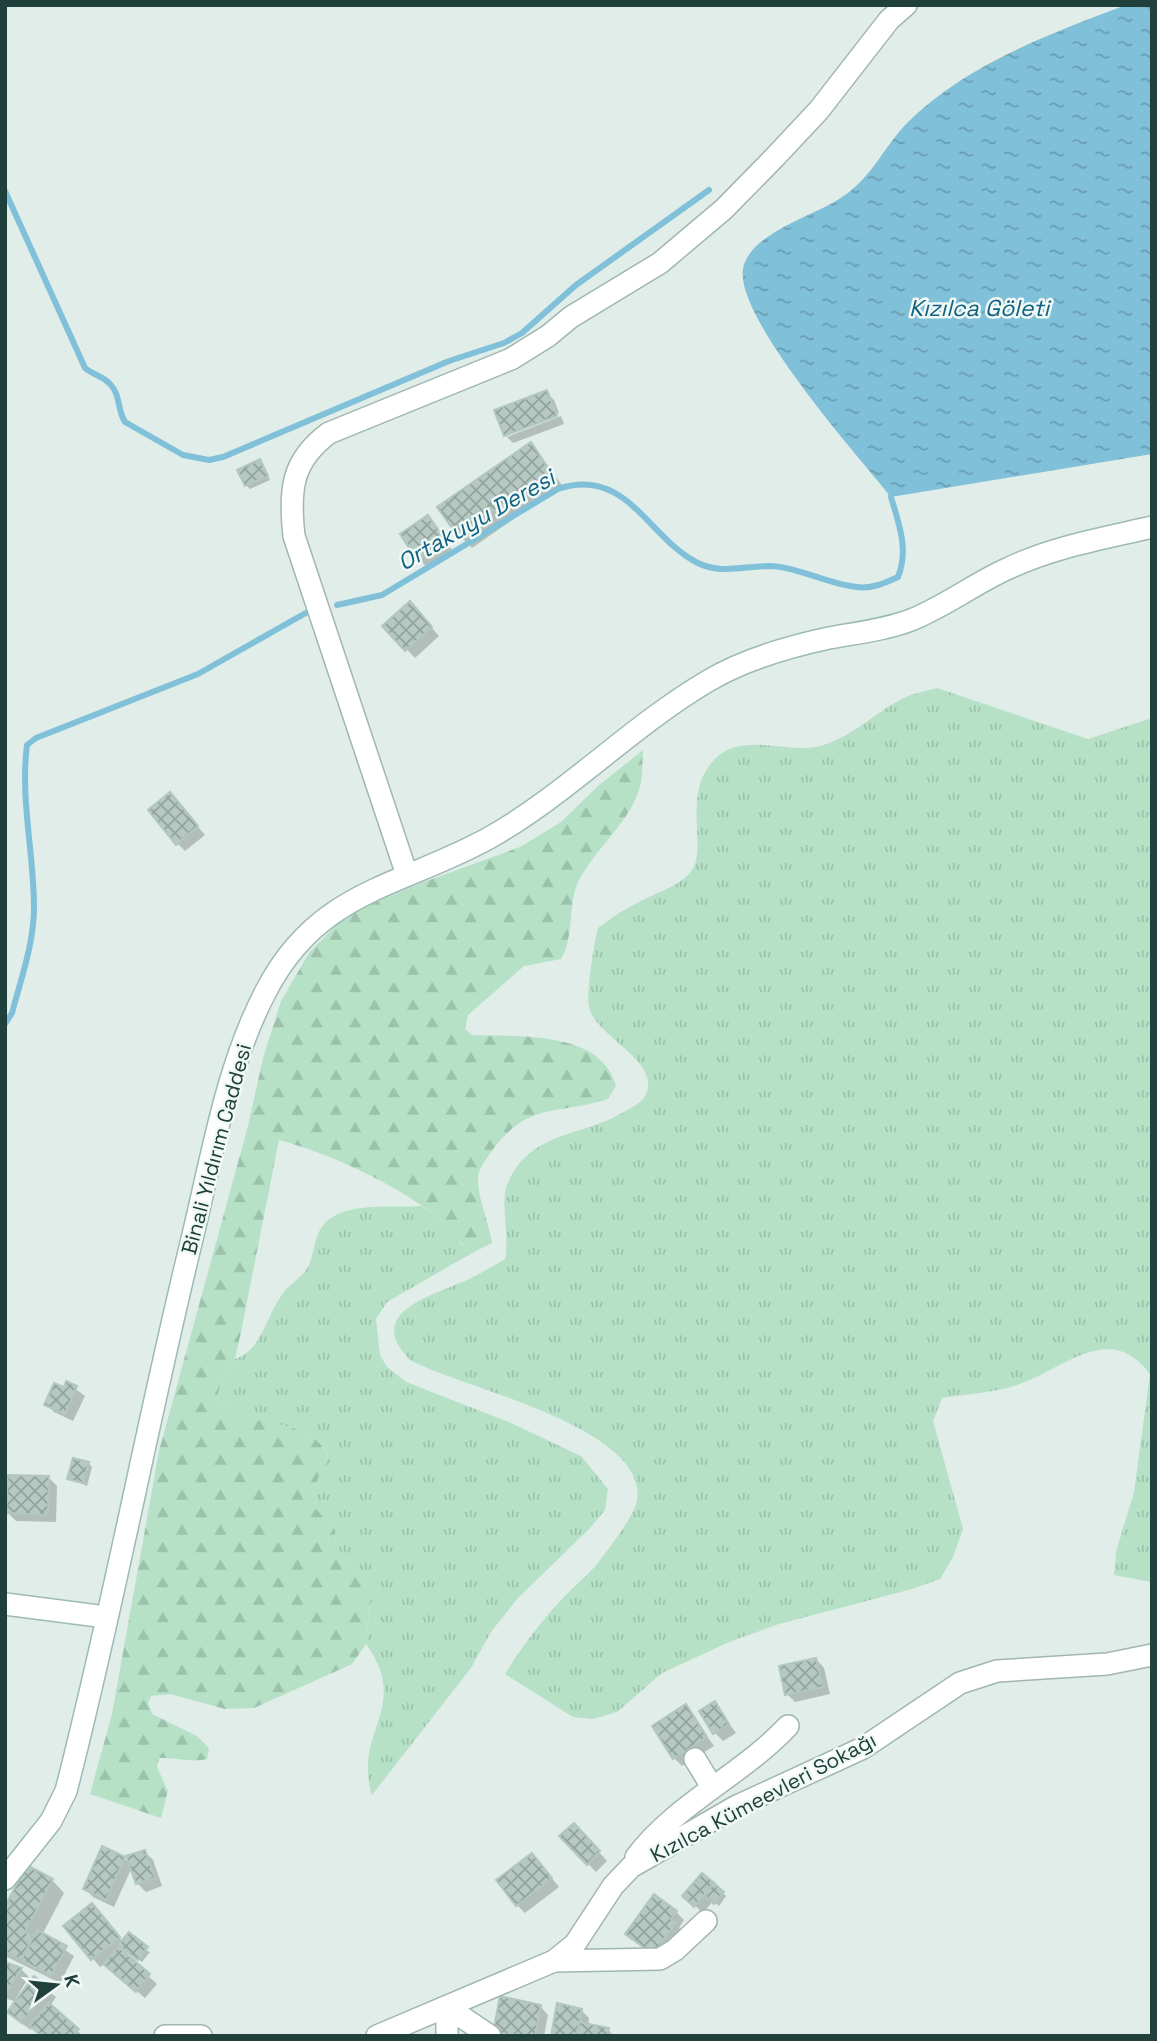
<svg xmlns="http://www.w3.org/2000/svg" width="1157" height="2041" viewBox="0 0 1157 2041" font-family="'Space Grotesk',sans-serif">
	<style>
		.grass { fill: url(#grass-tufts) }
		.forest { fill: url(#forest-firs) }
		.water { fill: url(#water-ripples) }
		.shadow { fill: #0003 }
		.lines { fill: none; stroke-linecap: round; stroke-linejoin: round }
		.stream { stroke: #81c0d9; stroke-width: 6 }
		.building { fill: url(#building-cross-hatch); stroke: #b2c7c1; stroke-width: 2 }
		.street-casing { stroke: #a2b6b1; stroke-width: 24 }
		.secondary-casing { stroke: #9dbab4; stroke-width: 24 }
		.street { stroke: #fff; stroke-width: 21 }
		.secondary { stroke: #fff; stroke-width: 21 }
		.labels { text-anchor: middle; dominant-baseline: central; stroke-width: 5; stroke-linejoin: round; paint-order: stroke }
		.street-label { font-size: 21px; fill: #1f403b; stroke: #f1f9f6 }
		.water-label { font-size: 23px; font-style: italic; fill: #116183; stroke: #f1f9f6 }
	</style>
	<defs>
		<pattern id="grass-tufts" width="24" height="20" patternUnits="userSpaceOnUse" patternTransform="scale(1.75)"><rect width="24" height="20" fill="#b6e1c7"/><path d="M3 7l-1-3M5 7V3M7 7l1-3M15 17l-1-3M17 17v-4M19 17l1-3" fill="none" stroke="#9cc2ac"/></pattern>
		<pattern id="forest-firs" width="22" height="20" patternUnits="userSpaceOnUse" patternTransform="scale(1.75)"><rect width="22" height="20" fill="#b6e1c7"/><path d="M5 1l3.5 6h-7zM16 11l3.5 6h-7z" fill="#9cc2ac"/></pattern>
		<pattern id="water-ripples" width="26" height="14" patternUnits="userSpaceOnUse" patternTransform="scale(1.75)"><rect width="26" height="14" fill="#81c0d9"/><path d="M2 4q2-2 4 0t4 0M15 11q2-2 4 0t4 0" fill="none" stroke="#699db1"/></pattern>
		<pattern id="building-cross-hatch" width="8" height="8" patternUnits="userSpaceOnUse" patternTransform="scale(1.75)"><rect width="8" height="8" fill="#b5c8c2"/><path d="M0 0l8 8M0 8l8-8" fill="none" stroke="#93a49f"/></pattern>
	</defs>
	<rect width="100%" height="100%" fill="#e0ede9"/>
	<!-- grass -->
	<g class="grass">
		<path d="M937,688l151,51 64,-21v864l-38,-7 2,-23 18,-60 16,-118c-40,-54 -86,-5 -133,11 -24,8 -50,9 -75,13l-9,23 30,108 -10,28 -13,22 -28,10 -133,35 -50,18 -67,31 -45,39 -24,7 -20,-2 -68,-43c17,-27 36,-53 58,-76 11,-12 24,-22 34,-34 10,-13 37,-48 40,-63 13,-74 -179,-114 -227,-141 -47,-48 22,-64 57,-80 13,-6 26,-14 38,-21 5,-22 -5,-57 2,-74 23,-55 73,-47 117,-73 7,-4 17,-9 21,-16 19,-34 -51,-60 -56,-89 -3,-15 5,-63 9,-79 11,-8 23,-17 35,-23 19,-11 41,-16 56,-31 22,-22 -10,-80 26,-115 23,-24 63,-10 92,-11 38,-2 66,-36 99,-51 9,-4 21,-6 31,-9z"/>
		<path d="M422,1206l28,20 11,18 11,9 -85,49 -11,17 4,36 7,12 19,15 105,41 70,33 27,33 -3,21 -15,18 -73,71 -26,33 -20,36 -99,127c-20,-63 40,-88 -6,-151l4,-44 -7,-22 -16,-14 -11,-21 -1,-14 -19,-20 -2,-21 14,-33c-17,-40 -84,-23 -111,-57l4,-15 14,-24c28,-9 31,-45 49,-67 7,-10 21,-16 25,-27 8,-21 5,-39 27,-50 24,-12 60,-7 86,-9z"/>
	</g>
	<!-- forest -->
	<path class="forest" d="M643,750c-1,11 0,23 -2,33 -9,38 -44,63 -62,97 -12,24 -4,56 -18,79l-37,7 -56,49 -3,14 7,6c47,2 129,-5 144,51l-8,13c-53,17 -81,1 -119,56 -5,8 -11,14 -11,24 0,21 11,43 14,64l-20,10c-15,-11 -22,-27 -37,-38 -44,-33 -104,-61 -156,-75l-38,192 -6,27 -14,24 -4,15c27,34 93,15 111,58l-14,32 2,21 19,20 1,14 11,21 16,14 7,21 -4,45 -14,20 -98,44 -29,1 -55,-15 -19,2 -3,7 4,11 45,22 12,12 -2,11c-17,4 -31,-2 -48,-1l-2,9 11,24 -7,27 -71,-24 22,-80 47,-263 89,-325 15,-68 18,-57 28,-48 30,-31 28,-16 54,-23 99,-36 41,-25 37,-36z"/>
	<!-- water -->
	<path class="water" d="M1126,5h26v449l-261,43c-33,-41 -156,-179 -148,-228 6,-36 72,-53 99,-72 29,-18 43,-52 66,-75 58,-57 143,-89 218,-117z"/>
	<!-- shadow -->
	<g class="shadow">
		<polygon points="546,392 554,400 559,413 507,433 507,437 561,416 564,424 513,443 505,435 496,411"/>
		<polygon points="531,445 562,485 472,548 459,535"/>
		<polygon points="260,461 270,480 250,489 246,485"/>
		<polygon points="428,517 452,550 426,567 402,534"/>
		<polygon points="418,612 439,636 415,658 385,626"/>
		<polygon points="178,803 205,835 185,851 177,843"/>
		<polygon points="67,1383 85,1396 73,1421 54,1412 46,1404 65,1390"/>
		<polygon points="88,1463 92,1467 87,1486 69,1478"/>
		<polygon points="49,1478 57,1486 56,1522 16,1521 8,1513"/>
		<polygon points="816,1659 824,1668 830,1694 795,1702 787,1694"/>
		<polygon points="715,1704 736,1733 723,1741 715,1733"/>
		<polygon points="685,1706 714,1746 682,1766 674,1758"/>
		<polygon points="574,1825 607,1861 596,1872 562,1836"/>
		<polygon points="145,1852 153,1860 162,1886 146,1892 137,1883 132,1867 114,1907 93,1897 85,1889 124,1858 131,1865"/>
		<polygon points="532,1855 559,1887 525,1913 517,1905"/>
		<polygon points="52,1880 64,1893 42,1935 74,1956 60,1983 5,1956 5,1909"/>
		<polygon points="723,1893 726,1896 719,1906 713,1901 703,1913 685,1896"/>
		<polygon points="676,1912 684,1920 679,1928 683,1932 662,1961 627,1934"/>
		<polygon points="100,1913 123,1942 150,1952 142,1962 124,1948 120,1951 157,1984 145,1998 105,1964 100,1967 66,1927"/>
		<polygon points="5,1964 21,1969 29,1977 16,1998 18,1999 34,1979 56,1997 50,2006 83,2036 42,2036 33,2027 31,2030 17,2020 9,2012 16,2002 5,1998"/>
		<polygon points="540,2006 548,2015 544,2036 498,2036 495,2033"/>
		<polygon points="581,2010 589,2018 588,2026 608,2030 614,2036 552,2036"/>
	</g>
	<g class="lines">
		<!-- stream -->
		<g class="stream">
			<path d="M5,191l80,177c8,7 18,8 25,16 11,11 7,26 15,38l58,33 26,5 14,-3 226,-96 55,-18 18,-10 54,-48 133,-95"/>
			<path d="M337,605l45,-10 176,-106c68,-23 90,48 138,73 24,13 47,4 73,4 30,1 58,18 88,21 15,2 28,-4 41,-10 11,-27 1,-53 -7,-80l1,-6"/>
			<path d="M5,1024l7,-11c9,-34 22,-70 22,-106 0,-53 -14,-108 -7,-162l9,-7 162,-64 113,-64"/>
		</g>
	</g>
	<!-- building -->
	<g class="building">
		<polygon points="547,390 557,416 504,436 494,410"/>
		<polygon points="531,442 551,472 458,536 437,507"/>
		<polygon points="260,459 268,476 245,486 237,470"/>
		<polygon points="428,515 446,541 417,560 400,534"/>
		<polygon points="410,601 432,627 405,651 382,626"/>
		<polygon points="170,792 198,826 176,845 148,810"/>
		<polygon points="66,1381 77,1386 65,1414 44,1405 54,1383 64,1387"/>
		<polygon points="73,1458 89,1462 83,1483 67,1479"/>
		<polygon points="8,1475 49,1476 48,1515 6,1513"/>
		<polygon points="816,1658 823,1687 785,1695 779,1666"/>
		<polygon points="715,1701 729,1724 713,1734 699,1711"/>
		<polygon points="686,1704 707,1737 673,1759 652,1726"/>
		<polygon points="574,1823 600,1851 587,1865 559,1836"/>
		<polygon points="102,1846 125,1857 106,1900 83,1889"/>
		<polygon points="145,1850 155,1878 136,1884 126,1856"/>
		<polygon points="532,1853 552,1878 516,1906 496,1880"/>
		<polygon points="27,1865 53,1879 25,1932 34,1936 21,1960 5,1952 5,1906"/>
		<polygon points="702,1873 714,1883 694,1907 682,1896"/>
		<polygon points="714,1883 724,1892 714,1904 704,1895"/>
		<polygon points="654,1894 677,1911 671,1919 676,1923 653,1954 625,1934"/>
		<polygon points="92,1903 120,1937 91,1960 63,1926"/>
		<polygon points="37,1930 67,1946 51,1976 21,1960"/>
		<polygon points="129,1932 148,1947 138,1960 118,1945"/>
		<polygon points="118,1947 150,1974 136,1992 103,1964"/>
		<polygon points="5,1962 22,1968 6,1994 5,1994"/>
		<polygon points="34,1976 49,1988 22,2023 7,2012"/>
		<polygon points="500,1996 541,2005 535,2036 493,2033"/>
		<polygon points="49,2003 79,2029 73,2036 41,2036 29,2025"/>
		<polygon points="557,2003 582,2009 577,2036 551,2036"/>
		<polygon points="579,2022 609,2028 608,2036 577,2036"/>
	</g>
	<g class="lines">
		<defs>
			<g id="street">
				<path d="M407,875l-113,-339c-5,-45 -3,-75 35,-103l182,-74 37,-23 23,-19 89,-54 64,-54 51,-52 44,-47 70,-90 17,-15"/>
				<polyline points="695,1759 712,1787"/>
				<path d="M636,1857c41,-54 106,-82 152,-131"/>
				<polyline points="554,1961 660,1959 675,1950 706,1921"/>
				<polyline points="447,2007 490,2036"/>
				<polyline points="447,2007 447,2036"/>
				<polyline points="165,2036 201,2036"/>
				<polyline points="377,2036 554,1961 575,1944 613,1886 631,1867 735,1807 863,1748 960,1683 997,1671 1107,1664 1152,1655"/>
			</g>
			<g id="secondary">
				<polyline points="5,1604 106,1617"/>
				<path d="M5,1879l46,-58 15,-30c47,-182 81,-368 126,-552 20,-82 34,-172 74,-248 52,-101 134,-104 223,-153 78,-44 141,-111 219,-157 37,-22 79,-34 121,-43 27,-5 56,-8 82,-18 35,-14 64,-37 98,-52 44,-21 96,-30 143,-41"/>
			</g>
		</defs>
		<!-- street casing -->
		<use href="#street" class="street-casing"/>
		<!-- secondary casing -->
		<use href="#secondary" class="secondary-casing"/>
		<!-- street -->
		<use href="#street" class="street"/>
		<!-- secondary -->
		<use href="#secondary" class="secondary"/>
	</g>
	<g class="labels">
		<!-- street labels -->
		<g class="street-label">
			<text transform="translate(216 1149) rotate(-75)">Binali Yıldırım Caddesi</text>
			<text transform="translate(763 1797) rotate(-28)">Kızılca Kümeevleri Sokağı</text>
		</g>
		<!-- water labels -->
		<g class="water-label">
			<text x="979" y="308">Kızılca Göleti</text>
			<text transform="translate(476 520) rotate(-30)">Ortakuyu Deresi</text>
		</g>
	</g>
	<!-- border -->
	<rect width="1157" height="2041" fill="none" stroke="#1f403b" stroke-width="14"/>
	<!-- north arrow -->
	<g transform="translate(56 1985) rotate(75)" stroke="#f1f9f6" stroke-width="5" paint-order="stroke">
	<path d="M0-5L12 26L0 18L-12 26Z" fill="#1f403b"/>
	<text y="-10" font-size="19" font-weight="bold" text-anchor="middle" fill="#1f403b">K</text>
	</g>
</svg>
